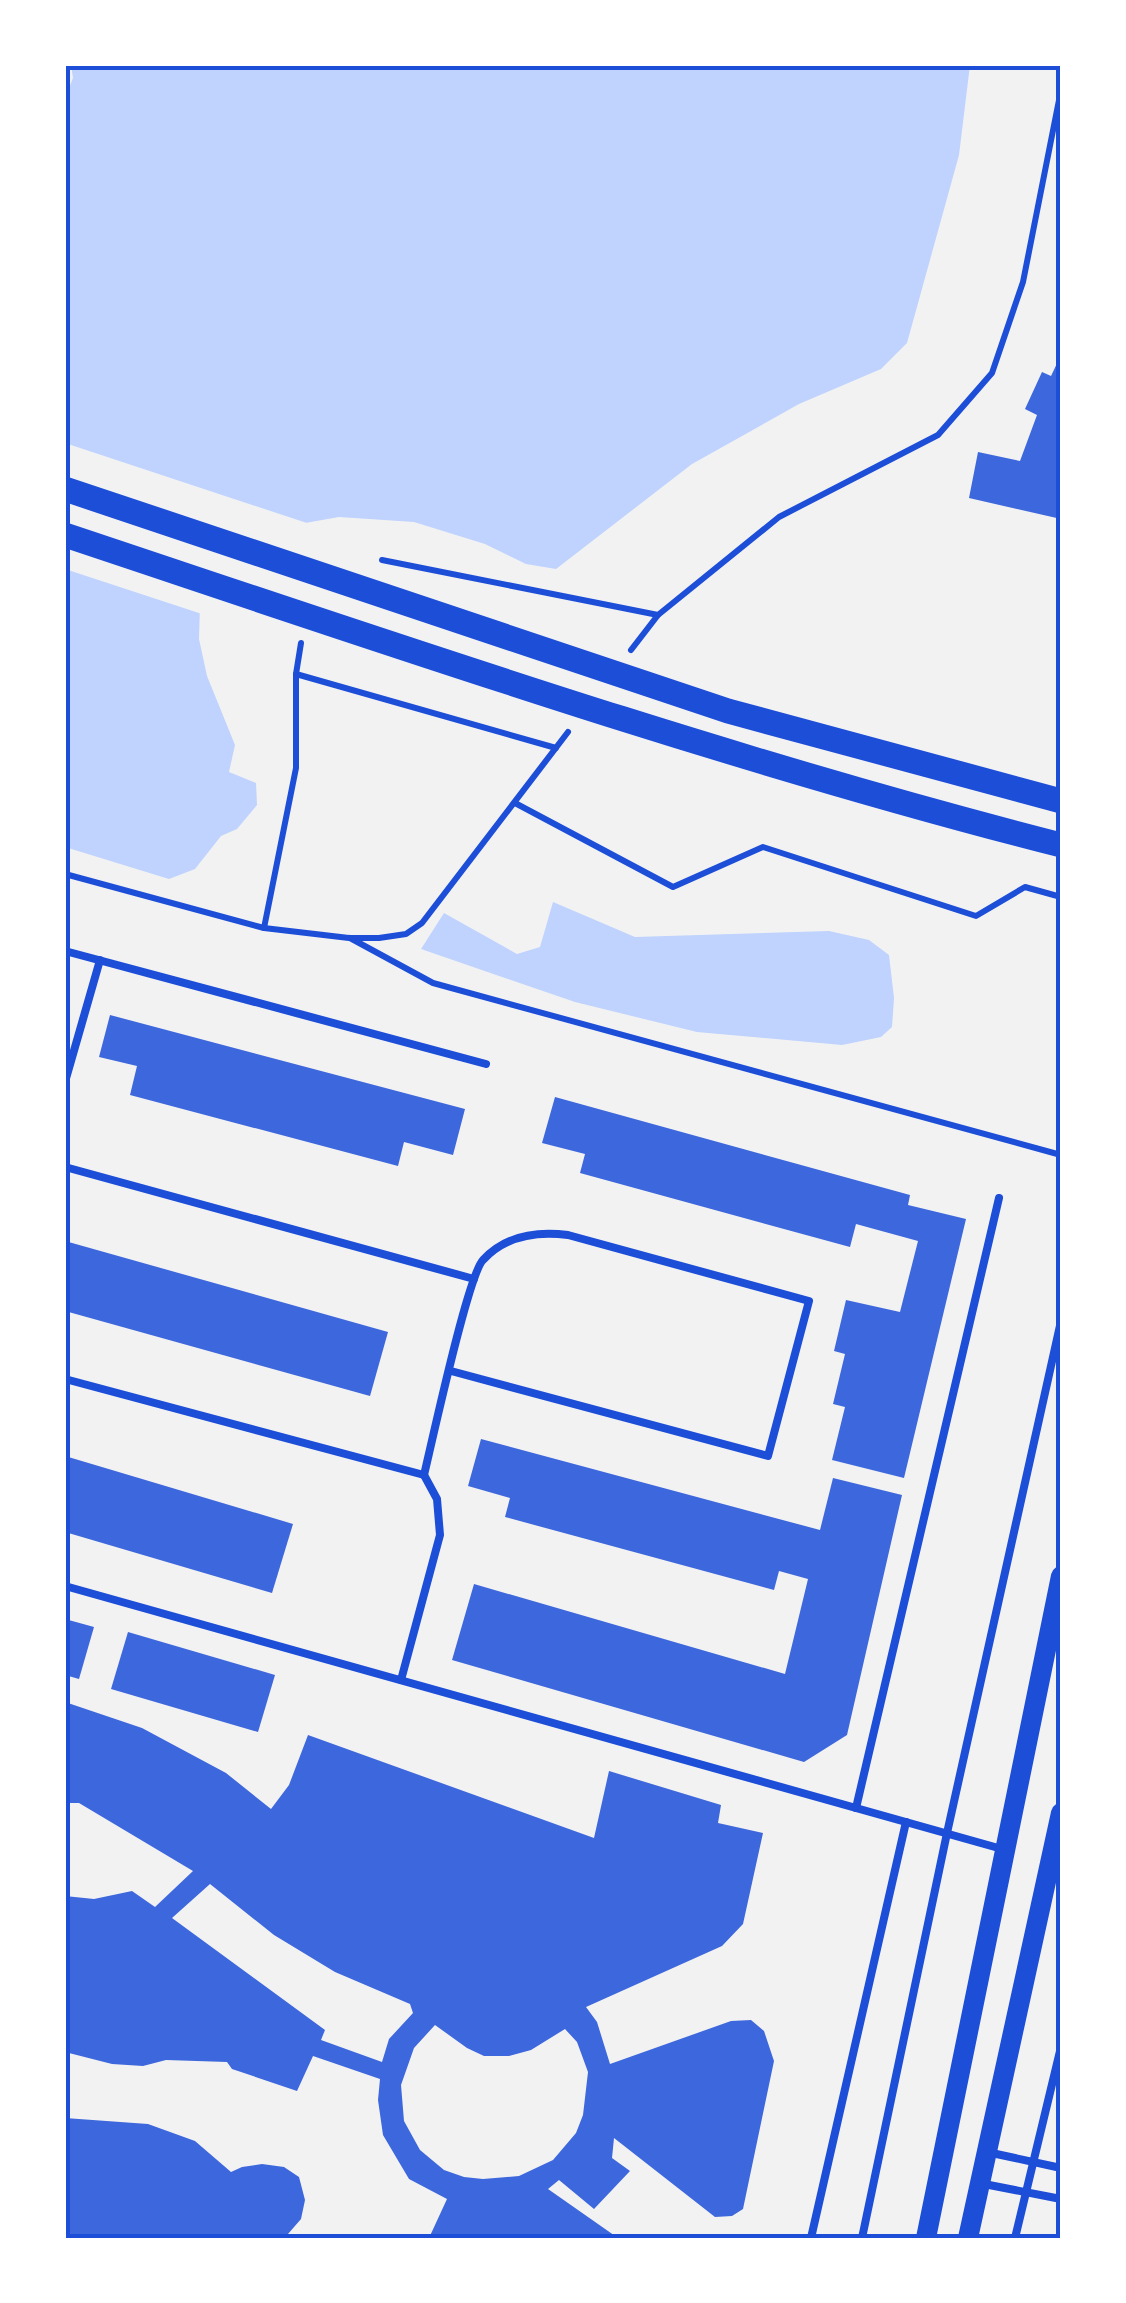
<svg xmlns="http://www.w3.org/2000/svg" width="1126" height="2303" viewBox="0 0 1126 2303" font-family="'Nunito Sans',sans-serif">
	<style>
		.water { fill: #bfd3fe }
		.pier { fill: #f2f2f2 }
		.building { fill: #3d67dc; fill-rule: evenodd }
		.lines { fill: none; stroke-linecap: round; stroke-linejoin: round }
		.path { stroke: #1d4ed8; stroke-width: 6 }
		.service { stroke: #1d4ed8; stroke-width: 8 }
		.secondary { stroke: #1d4ed8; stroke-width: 20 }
		.primary { stroke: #1d4ed8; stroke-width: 25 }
		.neatline { fill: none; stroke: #1d4ed8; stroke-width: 4 }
	</style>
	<rect width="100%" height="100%" fill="#f2f2f2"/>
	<!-- water -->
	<g class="water">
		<polygon points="71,65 970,65 959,155 907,343 881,369 799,404 692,464 556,569 526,564 485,544 414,522 339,517 248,533 212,568 200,604 199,639 207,676 235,745 229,772 256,783 257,805 237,829 221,836 195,869 169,879 65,847 65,98 73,78"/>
		<polygon points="553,902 635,937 829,931 869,940 889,955 894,998 892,1027 881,1037 842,1045 697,1032 575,1002 421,949 444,913 517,954 540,947"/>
	</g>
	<!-- pier -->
	<polygon class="pier" points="65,443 316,526 251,537 216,570 205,615 65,569"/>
	<!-- building -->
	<g class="building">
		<polygon points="1061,355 1061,519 969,498 978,452 1020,461 1037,415 1025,409 1042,372 1051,376"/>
		<polygon points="110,1015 465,1109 453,1155 404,1142 398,1166 130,1095 137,1066 99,1057"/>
		<polygon points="555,1097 910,1195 908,1205 966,1219 904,1478 832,1460 845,1407 833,1404 845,1354 834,1351 846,1300 900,1312 918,1241 856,1224 850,1247 580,1173 585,1154 542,1143"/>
		<polygon points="65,1241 388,1332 370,1396 65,1311"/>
		<polygon points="481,1439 820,1530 833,1478 902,1495 847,1735 804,1762 452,1660 474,1584 785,1674 808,1579 779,1571 774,1590 505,1517 510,1498 468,1486"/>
		<polygon points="65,1456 293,1524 272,1593 65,1532"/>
		<polygon points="65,1619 94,1627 79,1679 65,1675"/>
		<polygon points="128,1632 275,1675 258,1732 111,1689"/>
		<path d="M65,1702l77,26 84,45 45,36 18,-24 19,-50 286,103 15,-67 112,34 -3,18 45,10 -20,91 -21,22 -136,61 11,15 13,42 121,-43 20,-1 13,11 10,30 -31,148 -11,7 -17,1 -101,-79 -2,20 18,13 -36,38 -35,-29 -11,9 70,49h-189l18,-39 -38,-20 -26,-44 -5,-35 2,-21 -67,-23 -16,35 -65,-22 -5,-7 -61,-2 -23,6 -31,-2 -47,-12v-156l29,3 38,-8 23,16 38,-36 -114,-68h-14zM210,1884l64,51 61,37 75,32 3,9 -24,26 -7,23 -61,-22 4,-10 -153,-112zM435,2025l32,23 17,8h25l22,-6 34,-21 12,13 11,30 -5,43 -7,18 -23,27 -34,16 -36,3 -19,-2 -20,-7 -24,-20 -16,-29 -3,-36 13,-37z"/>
		<polygon points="65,2118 148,2124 195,2141 231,2172 242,2167 262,2164 284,2167 299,2177 305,2200 301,2219 288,2234 290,2238 65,2238"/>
	</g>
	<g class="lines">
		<!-- path -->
		<g class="path">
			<polyline points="382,560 658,615"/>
			<polyline points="631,650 658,615 779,517 938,435 992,373 1023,282 1061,90"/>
			<polyline points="296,674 556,748"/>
			<polyline points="515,803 673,887 763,847 976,916 1025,887 1061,897"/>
			<polyline points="65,874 264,928 349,938 379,938 406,934 422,923 568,732"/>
			<polyline points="264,928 296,768 296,674 301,643"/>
			<polyline points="350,938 433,983 1061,1155"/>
		</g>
		<!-- service -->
		<g class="service">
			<polyline points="65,951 486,1064"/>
			<polyline points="65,1082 100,960"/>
			<polyline points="65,1167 474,1279"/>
			<path d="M65,1379l359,96c8,-33 44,-200 59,-215 23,-25 54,-29 85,-25l241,66 -41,155 -317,-85"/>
			<polyline points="65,1586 1002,1849"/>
			<polyline points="401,1680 440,1535 437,1499 424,1475"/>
			<polyline points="856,1808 999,1198"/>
			<polyline points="987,2152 1061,2168"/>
			<polyline points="984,2184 1061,2199"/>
			<polyline points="811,2238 906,1822"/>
			<polyline points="862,2238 947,1833 1061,1321"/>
			<polyline points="1015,2238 1061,2047"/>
		</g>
		<!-- secondary -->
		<g class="secondary">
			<polyline points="926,2238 1061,1576"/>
			<polyline points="968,2238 1061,1813"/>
		</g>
		<!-- primary -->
		<g class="primary">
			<polyline points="65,489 728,711 1061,801"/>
			<path d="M65,535c330,110 659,224 996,310"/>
		</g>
	</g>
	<!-- border -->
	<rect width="1126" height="2303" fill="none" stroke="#ffffff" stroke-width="135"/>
	<rect x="68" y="68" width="990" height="2168" class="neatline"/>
</svg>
